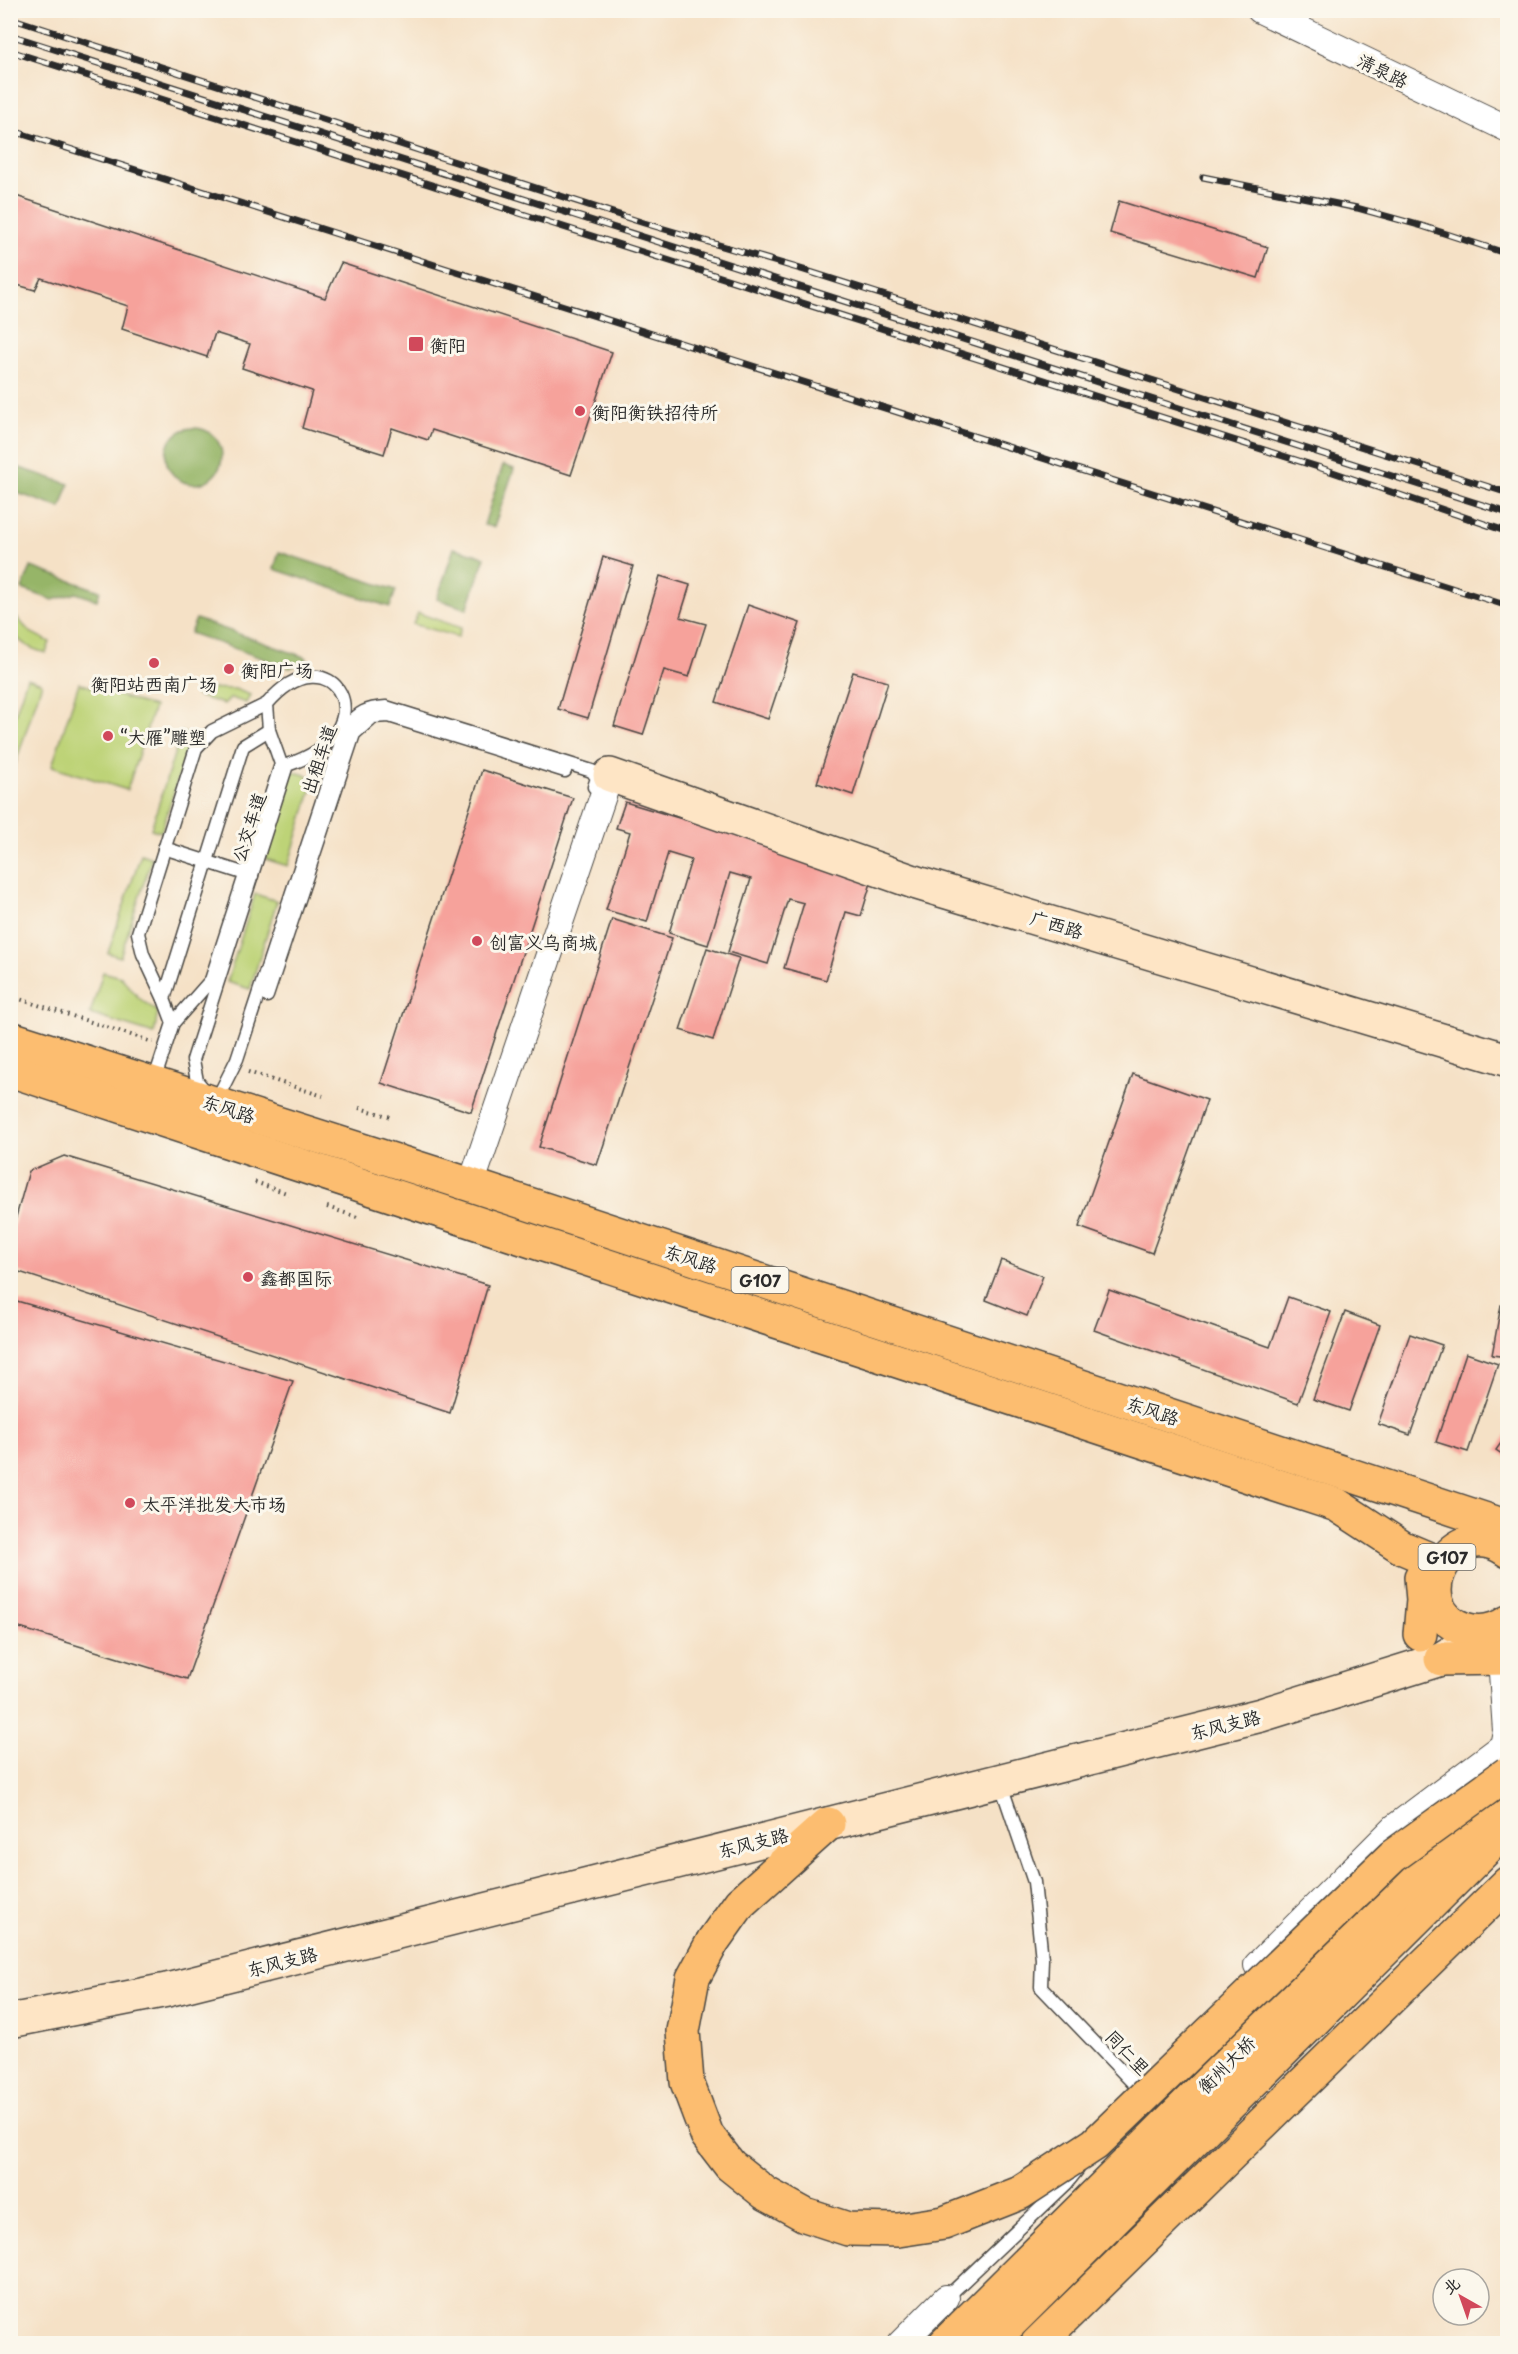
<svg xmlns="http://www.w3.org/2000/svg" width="1518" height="2354" viewBox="0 0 1518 2354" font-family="'Playpen Sans','LXGW WenKai TC',sans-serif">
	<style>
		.green { fill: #bdd377; stroke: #747f51; stroke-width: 1.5 }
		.forest { fill: #96b568; stroke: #60704a; stroke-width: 1.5 }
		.building { fill: #f6a29b }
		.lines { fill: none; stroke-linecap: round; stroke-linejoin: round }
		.lane-casing { stroke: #494642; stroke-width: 15 }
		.street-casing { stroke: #494642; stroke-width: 28 }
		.secondary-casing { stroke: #494642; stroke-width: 36 }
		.highway-casing { stroke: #494642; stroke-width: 36 }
		.path { stroke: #494642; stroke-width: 4; stroke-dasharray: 1.5 4.5; stroke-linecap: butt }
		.lane { stroke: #fff; stroke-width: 12 }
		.street { stroke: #fff; stroke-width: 26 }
		.secondary { stroke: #fee5c5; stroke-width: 33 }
		.highway { stroke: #fcbd6f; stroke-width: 33 }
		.rail-casing { stroke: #2b2b2b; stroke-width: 7 }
		.rail { stroke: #fbf7ec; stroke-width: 4.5; stroke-dasharray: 14; stroke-linecap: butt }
		.highway-bridge-casing { stroke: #494642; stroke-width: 36; stroke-linecap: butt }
		.highway-bridge { stroke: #fcbd6f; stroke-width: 33 }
		.poi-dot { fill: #d1495b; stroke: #fbf7ec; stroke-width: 2 }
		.labels { text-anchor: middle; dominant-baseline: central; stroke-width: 6; stroke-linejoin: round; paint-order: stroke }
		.shield { fill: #fbf7ec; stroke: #696865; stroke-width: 1.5 }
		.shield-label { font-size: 16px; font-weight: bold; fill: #2b2b2b }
		.street-label { font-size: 18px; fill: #2b2b2b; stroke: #fbf7ec }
		.poi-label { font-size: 18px; fill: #2b2b2b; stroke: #fbf7ec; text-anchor: start }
	</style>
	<rect width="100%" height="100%" fill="#fbf7ec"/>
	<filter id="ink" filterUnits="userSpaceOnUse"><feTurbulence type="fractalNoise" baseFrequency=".0167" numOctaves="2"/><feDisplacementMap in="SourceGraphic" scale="12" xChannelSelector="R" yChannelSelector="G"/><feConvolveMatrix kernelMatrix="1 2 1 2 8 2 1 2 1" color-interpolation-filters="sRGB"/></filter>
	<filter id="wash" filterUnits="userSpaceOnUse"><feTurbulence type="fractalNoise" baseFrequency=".008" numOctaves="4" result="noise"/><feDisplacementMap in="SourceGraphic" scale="24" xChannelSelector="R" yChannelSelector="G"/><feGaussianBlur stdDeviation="1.35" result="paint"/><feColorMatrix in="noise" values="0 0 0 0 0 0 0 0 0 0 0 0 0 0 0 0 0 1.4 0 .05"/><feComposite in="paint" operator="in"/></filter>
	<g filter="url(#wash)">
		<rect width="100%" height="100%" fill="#f5e1c6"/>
		<!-- green -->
		<g class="green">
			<polygon points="418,613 461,628 458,637 413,624"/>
			<path d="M17,618l13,14 20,10 -4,11c-17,-4 -36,-14 -35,-33z"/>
			<polygon points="27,678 42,683 11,777 11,727"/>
			<polygon points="79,683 154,707 127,790 52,766"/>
			<polygon points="199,688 235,689 250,695 246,703 231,698 224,704 196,696"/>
			<polygon points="181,732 192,735 161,832 151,829"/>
			<polygon points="292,771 315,778 288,866 265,859"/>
			<polygon points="141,854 152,858 120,957 108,953"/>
			<polygon points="255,894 277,901 250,989 227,982"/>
			<polygon points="103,972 121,977 139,998 158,1012 154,1034 90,1014"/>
		</g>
		<!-- forest -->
		<g class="forest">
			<circle cx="194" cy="456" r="28"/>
			<polygon points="11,465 69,484 61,508 11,491"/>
			<polygon points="503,465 514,469 494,527 484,525"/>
			<polygon points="454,548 485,557 467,609 437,599"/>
			<polygon points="279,552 396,590 390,607 274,569"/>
			<polygon points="31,567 100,591 97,600 76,593 53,600 22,589"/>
			<polygon points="196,619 307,658 305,662 290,668 190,633"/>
		</g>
		<g id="blocks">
			<!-- building -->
			<g class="building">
				<polygon points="10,194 325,298 341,263 612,352 571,475 432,430 428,440 392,428 384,454 302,428 312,391 242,368 250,344 215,333 207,357 122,329 128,306 41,278 35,290 10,283"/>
				<polygon points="1119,201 1268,247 1258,278 1110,233"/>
				<polygon points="603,557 633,566 588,718 558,709"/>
				<polygon points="660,576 690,585 680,617 706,624 689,677 664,670 643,735 614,726"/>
				<polygon points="748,605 800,623 768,719 716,702"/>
				<polygon points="853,672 888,682 853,795 817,783"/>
				<polygon points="482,770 573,798 471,1112 381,1083"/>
				<polygon points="625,802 873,876 861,916 846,912 826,980 784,968 804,903 788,899 768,964 728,952 751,879 730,873 708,945 669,933 691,860 668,853 647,922 606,910 630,832 616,828"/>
				<polygon points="612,919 672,938 597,1165 539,1147"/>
				<polygon points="707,948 739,958 713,1040 680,1030"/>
				<polygon points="1133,1074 1207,1100 1152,1253 1079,1227"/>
				<polygon points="64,1156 488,1285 450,1413 10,1269 10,1238 29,1171"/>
				<polygon points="1001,1260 1043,1276 1027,1316 986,1300"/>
				<polygon points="1109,1290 1270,1347 1288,1297 1331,1312 1298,1403 1094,1330"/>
				<polygon points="10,1299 293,1381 187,1679 10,1625"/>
				<polygon points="1501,1305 1508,1306 1508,1357 1492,1355"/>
				<polygon points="1345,1312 1380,1325 1349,1411 1313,1399"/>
				<polygon points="1410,1334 1442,1345 1410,1435 1378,1424"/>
				<polygon points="1466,1353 1498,1364 1468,1452 1436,1442"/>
				<polygon points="1508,1433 1508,1458 1496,1450"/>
			</g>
		</g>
	</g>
	<g filter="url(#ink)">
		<use href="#blocks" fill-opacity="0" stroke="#494642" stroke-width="1.5"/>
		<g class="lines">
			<defs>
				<g id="lane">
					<polyline points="164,848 252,876"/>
					<polyline points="267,996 354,734 373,717 389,716 565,771"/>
					<polyline points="164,999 143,954 138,933 196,748 212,731 267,704"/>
					<polyline points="173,1023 164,999 243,746 269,730"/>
					<path d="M154,1081l19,-58 38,-43 70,-216 -12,-34 -2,-26c64,-76 125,27 20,61l-94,295 4,21 9,11"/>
					<path d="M216,1101l21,-42 109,-331c12,-16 21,-20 40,-21l206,64 5,7 -3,9"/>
					<polyline points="1000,1782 1034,1882 1042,1959 1041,1987 1139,2089 1134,2096"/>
					<polyline points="946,2298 1066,2184 1078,2169"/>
				</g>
				<g id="street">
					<polyline points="1260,10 1508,129"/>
					<polyline points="471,1185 610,775"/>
					<polyline points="1257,1965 1395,1827 1503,1746 1506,1731 1501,1658"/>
					<polyline points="900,2344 946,2298"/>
				</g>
				<g id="secondary">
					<polyline points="610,775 917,883 1508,1060"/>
					<polyline points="10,2021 167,1990 1261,1715 1441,1659 1465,1644"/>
				</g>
				<g id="highway">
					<polyline points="10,1038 471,1185 1508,1527"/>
					<polyline points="10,1070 1337,1505 1403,1548 1441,1564"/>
					<path d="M1508,1551c-55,-42 -107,56 -44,78 16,5 30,3 44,-7"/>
					<polyline points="1420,1634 1423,1600 1421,1577"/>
					<polyline points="1441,1659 1508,1658"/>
					<polyline points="713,1941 740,1903 828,1824"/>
					<polyline points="945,2344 1508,1785"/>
					<polyline points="989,2344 1508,1827"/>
					<polyline points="1037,2344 1508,1883"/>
				</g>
			</defs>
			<!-- lane casing -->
			<use href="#lane" class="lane-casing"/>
			<!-- street casing -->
			<use href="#street" class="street-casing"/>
			<!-- secondary casing -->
			<use href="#secondary" class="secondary-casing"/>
			<!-- highway casing -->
			<use href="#highway" class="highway-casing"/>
			<!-- path -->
			<g class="path">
				<polyline points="10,996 153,1042"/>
				<polyline points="248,1072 323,1096"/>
				<polyline points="359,1108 391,1117"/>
				<polyline points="255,1182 289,1194"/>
				<polyline points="327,1207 360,1218"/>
			</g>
			<!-- lane -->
			<use href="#lane" class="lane"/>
			<!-- street -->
			<use href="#street" class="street"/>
			<!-- secondary -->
			<use href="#secondary" class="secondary"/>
			<!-- highway -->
			<use href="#highway" class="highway"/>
			<defs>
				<g id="rail">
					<polyline points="10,18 644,223 804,270 1508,493"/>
					<polyline points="10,35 1508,513"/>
					<polyline points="10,51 1321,468 1508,532"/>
					<polyline points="10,130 1508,606"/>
					<polyline points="1203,177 1357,208 1422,226 1508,254"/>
				</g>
			</defs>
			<!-- rail casing -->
			<use href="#rail" class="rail-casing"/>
			<!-- rail -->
			<use href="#rail" class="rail"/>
			<defs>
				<polyline id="highway-bridge" points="713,1941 693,1978 683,2031 687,2082 707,2135 730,2165 765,2193 805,2215 848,2229 898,2230 944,2223 1020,2193 1095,2144 1393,1856 1508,1773"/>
			</defs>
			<!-- highway-bridge casing -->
			<use href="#highway-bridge" class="highway-bridge-casing"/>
			<!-- highway-bridge -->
			<use href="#highway-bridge" class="highway-bridge"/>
		</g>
	</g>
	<!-- markers -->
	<g class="poi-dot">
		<rect x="408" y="336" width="16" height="16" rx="3"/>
		<circle cx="580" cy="411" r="6"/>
		<circle cx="154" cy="663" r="6"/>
		<circle cx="229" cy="669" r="6"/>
		<circle cx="108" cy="736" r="6"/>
		<circle cx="477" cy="941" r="6"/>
		<circle cx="248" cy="1277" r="6"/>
		<circle cx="130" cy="1503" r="6"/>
	</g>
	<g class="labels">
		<!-- shield labels -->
		<g class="shield">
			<rect x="731.5" y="1267" width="57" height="26" rx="4.5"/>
			<rect x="1418.5" y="1544" width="57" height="26" rx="4.5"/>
		</g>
		<g class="shield-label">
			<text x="760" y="1280">G107</text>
			<text x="1447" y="1557">G107</text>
		</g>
		<!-- street labels -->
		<g class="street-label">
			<text transform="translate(1383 70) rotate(26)">清泉路</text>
			<text transform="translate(318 759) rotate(-71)">出租车道</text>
			<text transform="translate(248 827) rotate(-72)">公交车道</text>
			<text transform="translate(1057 924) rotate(17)">广西路</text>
			<text transform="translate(229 1108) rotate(18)">东风路</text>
			<text transform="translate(691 1258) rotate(18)">东风路</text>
			<text transform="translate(1153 1410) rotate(18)">东风路</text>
			<text transform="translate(1225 1724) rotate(-14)">东风支路</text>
			<text transform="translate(753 1842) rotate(-14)">东风支路</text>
			<text transform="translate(282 1961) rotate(-14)">东风支路</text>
			<text transform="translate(1128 2052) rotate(47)">同仁里</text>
			<text transform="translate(1226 2064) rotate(-45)">衡州大桥</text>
		</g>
		<!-- poi labels -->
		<g class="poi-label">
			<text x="430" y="344">衡阳</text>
			<text x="592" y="411">衡阳衡铁招待所</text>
			<text x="241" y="669">衡阳广场</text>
			<text x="154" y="683" text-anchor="middle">衡阳站西南广场</text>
			<text x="120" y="736">“大雁”雕塑</text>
			<text x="489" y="941">创富义乌商城</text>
			<text x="260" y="1277">鑫都国际</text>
			<text x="142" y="1503">太平洋批发大市场</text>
		</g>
	</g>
	<!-- margin -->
	<rect width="1518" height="2354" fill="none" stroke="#fbf7ec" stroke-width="36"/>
	<!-- north arrow -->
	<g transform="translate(1461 2297) rotate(320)"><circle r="28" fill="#fbf7ec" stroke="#a8a59f" stroke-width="1.5"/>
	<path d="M0-4.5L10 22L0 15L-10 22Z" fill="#d1495b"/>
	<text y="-9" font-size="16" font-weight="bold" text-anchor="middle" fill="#2b2b2b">北</text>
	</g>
</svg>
